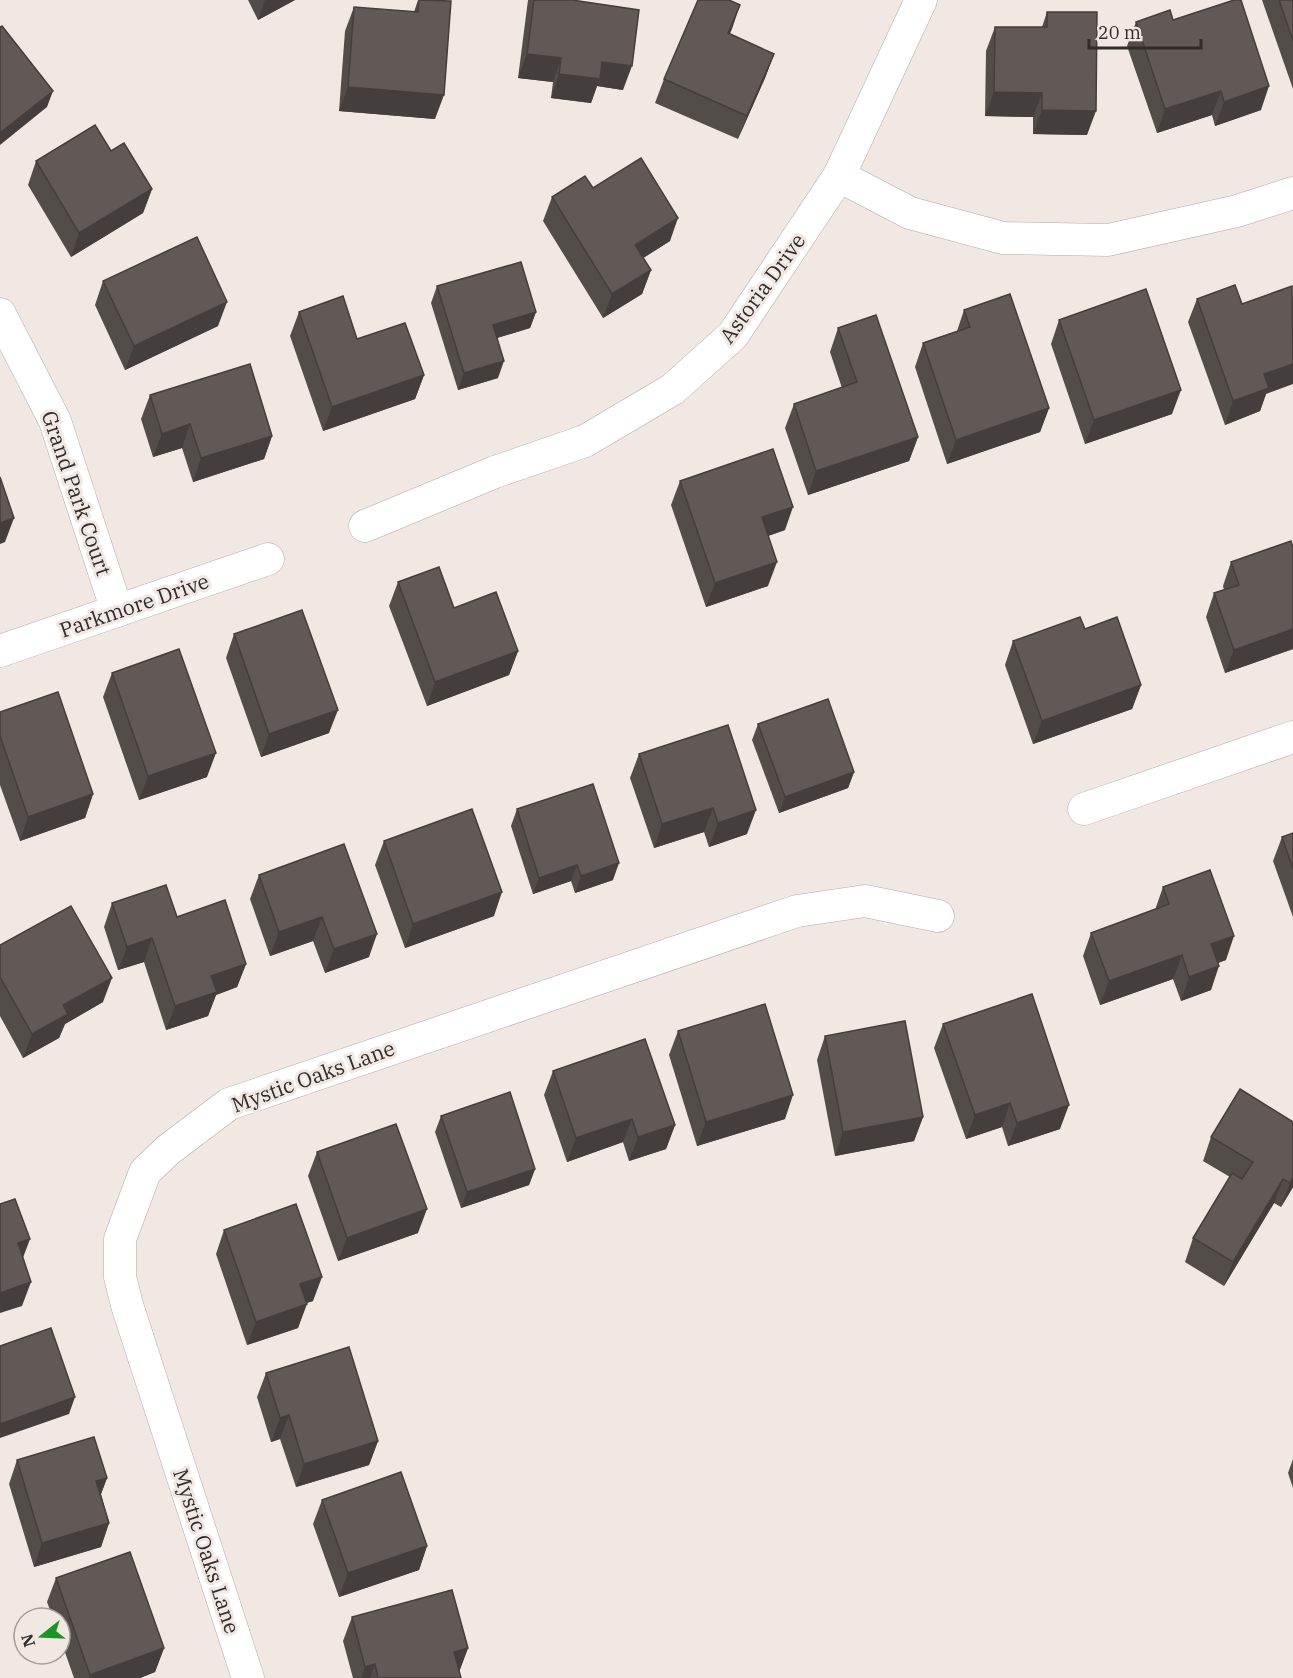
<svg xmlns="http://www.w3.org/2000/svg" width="1293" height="1678" viewBox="0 0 1293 1678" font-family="'IBM Plex Serif',serif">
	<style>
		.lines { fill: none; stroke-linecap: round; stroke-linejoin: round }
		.minor-casing { stroke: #b3aba7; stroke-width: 33 }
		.minor { stroke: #fff; stroke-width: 32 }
		.wall { fill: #534d4a }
		.shaded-wall { fill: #443e3c }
		.building { fill: #615956; stroke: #443e3c; stroke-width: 1.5 }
		.labels { text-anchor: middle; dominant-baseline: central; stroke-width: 6; stroke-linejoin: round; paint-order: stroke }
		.street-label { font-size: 21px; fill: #2f2c2b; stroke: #f1e8e4 }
	</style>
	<rect width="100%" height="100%" fill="#f1e8e4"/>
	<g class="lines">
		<defs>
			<g id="minor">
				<polyline points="839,176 910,213 1003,238 1108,240 1237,211 1293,193"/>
				<polyline points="0,314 55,421 117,611"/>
				<polyline points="365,526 495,472 585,441 673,389 733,335 839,176 921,0"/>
				<polyline points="0,651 268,559"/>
				<polyline points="1084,809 1293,737"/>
				<polyline points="248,1678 127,1305 120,1277 120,1239 145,1172 168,1150 229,1104 797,911 865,901 938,916"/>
			</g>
		</defs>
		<!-- minor casing -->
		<use href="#minor" class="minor-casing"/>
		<!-- minor -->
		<use href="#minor" class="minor"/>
	</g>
	<!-- wall -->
	<g class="wall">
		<polygon points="248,0 295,0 258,20"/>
		<polygon points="418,0 435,119 339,111 345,31 354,7 414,12"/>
		<polygon points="528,0 572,0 623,90 597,86 591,103 551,98 553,82 518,78"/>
		<polygon points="1262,0 1293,0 1293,89"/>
		<polygon points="1047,12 1087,135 1033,134 1033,117 985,116 986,51 995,27 1042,27"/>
		<polygon points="1173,20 1261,110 1215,126 1212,115 1157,133 1127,46 1136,22"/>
		<polygon points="729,34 774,54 765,78 738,139 655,103 664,79"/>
		<polygon points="111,151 152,189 143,213 71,257 28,185 36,161"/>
		<polygon points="593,188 670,241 643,258 651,270 642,294 603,318 543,221 552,197"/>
		<polygon points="103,281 218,326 125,370 95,305"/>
		<polygon points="437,286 536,312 530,328 497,338 498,378 458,390 431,303"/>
		<polygon points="1197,299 1266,394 1260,411 1225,425 1188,322"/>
		<polygon points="964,310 1049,408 1040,432 947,464 915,367 923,343 957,331"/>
		<polygon points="299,312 424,375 415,399 323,431 290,336"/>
		<polygon points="1059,320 1172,414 1085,444 1051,344"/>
		<polygon points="838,328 918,437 909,461 808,495 785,428 794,404 842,388 830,352"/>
		<polygon points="150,395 272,436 264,459 193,482 182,448 153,457 141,419"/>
		<polygon points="680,481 785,530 768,536 768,586 706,607 671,505"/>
		<polygon points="1293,548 1293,649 1225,673 1206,617 1214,593 1224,590 1223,586 1231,562"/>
		<polygon points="398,582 454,608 518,651 509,675 427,706 389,606"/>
		<polygon points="1085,629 1141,685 1132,709 1033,744 1005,665 1013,641"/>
		<polygon points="234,634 329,733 261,757 226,658"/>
		<polygon points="112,673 207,777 139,800 103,697"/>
		<polygon points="0,712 93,794 85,818 20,841 0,785"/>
		<polygon points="758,724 854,772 848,788 779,813 752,740"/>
		<polygon points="639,754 747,834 709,847 704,832 654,848 630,778"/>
		<polygon points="517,809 613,880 575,893 571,881 533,894 511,826"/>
		<polygon points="1293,833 1293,917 1273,861 1282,837"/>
		<polygon points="384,841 494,916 405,948 375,865"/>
		<polygon points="344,844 369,957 325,973 313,941 270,956 250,899 259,875"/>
		<polygon points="1163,887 1226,960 1218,963 1211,990 1181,1001 1173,979 1100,1005 1083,956 1091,933 1155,910"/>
		<polygon points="112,903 177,917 246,964 237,987 216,995 208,1016 166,1030 144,962 118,970 104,927"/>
		<polygon points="0,945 103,1002 65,1024 59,1038 23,1058 0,1016"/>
		<polygon points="943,1024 1060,1129 1008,1146 1002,1127 966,1139 934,1048"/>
		<polygon points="678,1031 785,1119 697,1146 669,1055"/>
		<polygon points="825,1036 923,1117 914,1141 835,1156 817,1060"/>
		<polygon points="553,1071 675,1125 666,1149 629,1161 623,1142 567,1162 544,1095"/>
		<polygon points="441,1116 535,1169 529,1185 461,1208 435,1132"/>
		<polygon points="1293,1122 1293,1187 1281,1207 1274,1203 1224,1286 1185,1262 1193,1238 1230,1177 1203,1161 1211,1137"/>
		<polygon points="317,1152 418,1233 338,1261 308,1176"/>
		<polygon points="224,1230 313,1301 306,1303 298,1328 247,1345 216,1254"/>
		<polygon points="266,1373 378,1441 369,1465 296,1487 280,1439 271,1442 257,1397"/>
		<polygon points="1293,1459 1293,1488 1288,1473"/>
		<polygon points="17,1460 107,1478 101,1494 109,1523 101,1547 34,1567 9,1484"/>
		<polygon points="322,1500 427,1546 419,1570 339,1597 313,1524"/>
		<polygon points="56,1578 164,1648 155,1672 140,1678 74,1678 60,1638 60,1618 53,1618 47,1602"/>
		<polygon points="352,1617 468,1648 459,1672 461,1678 353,1678 343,1641"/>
	</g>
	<!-- shaded-wall -->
	<g class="shaded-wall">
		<polygon points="265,0 295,0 258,20"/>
		<polygon points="740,5 732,29 720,57 728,33"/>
		<polygon points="527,54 561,58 553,82 518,78"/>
		<polygon points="774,54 765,78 738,139 747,116"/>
		<polygon points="602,62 632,66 623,90 597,86 591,103 551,98 559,74"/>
		<polygon points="1269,86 1261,110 1215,126 1224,102"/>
		<polygon points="348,87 444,95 435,119 339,111"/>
		<polygon points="53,91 47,107 0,145 0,133"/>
		<polygon points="1221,91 1212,115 1157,133 1165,109"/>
		<polygon points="994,92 1042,93 1033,117 985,116"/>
		<polygon points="1042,110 1096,111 1087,135 1033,134"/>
		<polygon points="152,189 143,213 71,257 79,233"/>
		<polygon points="678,218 670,241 626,269 635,245"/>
		<polygon points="651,270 642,294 603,318 612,294"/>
		<polygon points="227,302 218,326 125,370 134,346"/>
		<polygon points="536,312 530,328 487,341 493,325"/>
		<polygon points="504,361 498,378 458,390 464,373"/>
		<polygon points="1293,364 1293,384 1266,394 1260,411 1225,425 1233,401 1264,374"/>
		<polygon points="424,375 415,399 323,431 332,407"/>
		<polygon points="1181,390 1172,414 1085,444 1094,420"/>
		<polygon points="1049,408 1040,432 947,464 956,440"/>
		<polygon points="190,424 182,448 153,457 162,434"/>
		<polygon points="272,436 264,459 193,482 201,458"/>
		<polygon points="918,437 909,461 808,495 816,471"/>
		<polygon points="793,507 785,530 753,541 762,517"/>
		<polygon points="14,518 5,542 0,544 0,523"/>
		<polygon points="777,562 768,586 706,607 715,583"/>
		<polygon points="1293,629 1293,649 1225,673 1234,650"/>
		<polygon points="518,651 509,675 427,706 435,682"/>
		<polygon points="1141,685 1132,709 1033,744 1042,721"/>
		<polygon points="338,710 329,733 261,757 269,734"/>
		<polygon points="216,753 207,777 139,800 148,776"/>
		<polygon points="854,772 848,788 779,813 785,797"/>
		<polygon points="93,794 85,818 20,841 28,817"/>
		<polygon points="713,808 704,832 654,848 662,824"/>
		<polygon points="756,810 747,834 709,847 718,823"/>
		<polygon points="619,863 613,880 575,893 581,876"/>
		<polygon points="577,865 571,881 533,894 539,878"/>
		<polygon points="502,892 494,916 405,948 413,924"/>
		<polygon points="322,917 313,941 270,956 279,932"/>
		<polygon points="377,934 369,957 325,973 334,949"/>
		<polygon points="1234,936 1226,960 1203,968 1211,944"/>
		<polygon points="152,938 144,962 118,970 127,947"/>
		<polygon points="1182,955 1173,979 1100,1005 1109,981"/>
		<polygon points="246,964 237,987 216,995 208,1016 166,1030 175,1006 211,976"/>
		<polygon points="1219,966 1211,990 1181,1001 1189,977"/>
		<polygon points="112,978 103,1002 65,1024 59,1038 23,1058 32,1034 63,1005"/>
		<polygon points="793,1095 785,1119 697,1146 706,1122"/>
		<polygon points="1010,1103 1002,1127 966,1139 975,1115"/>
		<polygon points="1069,1105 1060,1129 1008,1146 1017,1123"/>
		<polygon points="923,1117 914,1141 835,1156 843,1132"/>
		<polygon points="632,1119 623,1142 567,1162 576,1138"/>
		<polygon points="675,1125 666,1149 629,1161 638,1137"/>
		<polygon points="535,1169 529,1185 461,1208 467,1192"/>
		<polygon points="1293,1177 1293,1187 1281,1207 1290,1183"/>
		<polygon points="1283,1179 1274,1203 1224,1286 1233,1262"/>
		<polygon points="427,1209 418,1233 338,1261 347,1238"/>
		<polygon points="30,1239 21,1263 18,1243"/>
		<polygon points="322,1277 313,1301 291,1308 300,1284"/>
		<polygon points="31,1282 22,1306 0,1313 0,1293"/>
		<polygon points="307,1304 298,1328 247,1345 256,1322"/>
		<polygon points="75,1397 69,1414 0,1438 0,1424"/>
		<polygon points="289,1415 280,1439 271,1442 280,1418"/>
		<polygon points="378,1441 369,1465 296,1487 304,1464"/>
		<polygon points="107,1478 98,1502 96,1481"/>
		<polygon points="109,1523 101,1547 34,1567 42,1543"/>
		<polygon points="427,1546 419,1570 339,1597 348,1573"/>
		<polygon points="164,1648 155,1672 140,1678 89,1678 90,1675"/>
		<polygon points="468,1648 459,1672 454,1652"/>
		<polygon points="375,1664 370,1678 361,1678 365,1667"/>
	</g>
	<!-- building -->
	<g class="building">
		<polygon points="419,0 451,1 444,95 348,87 354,7 418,12"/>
		<polygon points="534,0 572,0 639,10 632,66 602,62 600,79 559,74 561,58 527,54"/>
		<polygon points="698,0 729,0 740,5 728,33 774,54 747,116 664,79"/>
		<polygon points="1234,0 1241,0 1269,86 1224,102 1221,91 1165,109 1136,22 1170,10 1173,20"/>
		<polygon points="1279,0 1293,0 1293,41"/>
		<polygon points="1047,12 1097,12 1096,111 1042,110 1042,93 994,92 995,27 1047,27"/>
		<polygon points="2,26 53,91 0,133 0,27"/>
		<polygon points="95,125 111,151 124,143 152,189 79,233 36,161"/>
		<polygon points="641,158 678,218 635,245 651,270 612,294 552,197 585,176 593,188"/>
		<polygon points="197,237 227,302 134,346 103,281"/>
		<polygon points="521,262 536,312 493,325 504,361 464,373 437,286"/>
		<polygon points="1235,285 1242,304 1292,286 1293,364 1264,374 1269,388 1233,401 1197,299"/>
		<polygon points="1146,289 1181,390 1094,420 1059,320"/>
		<polygon points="1010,294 1049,408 956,440 923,343 970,327 964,310"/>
		<polygon points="343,296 357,339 405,323 424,375 332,407 299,312"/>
		<polygon points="876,315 918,437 816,471 794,404 857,382 838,328"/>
		<polygon points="250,364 272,436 201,458 190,424 162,434 150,395"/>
		<polygon points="773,449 793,507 762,517 777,562 715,583 680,481"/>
		<polygon points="0,477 14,518 0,523"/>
		<polygon points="1291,541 1293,548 1293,629 1234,650 1214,593 1239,585 1231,562"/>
		<polygon points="439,567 454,608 496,592 518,651 435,682 398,582"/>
		<polygon points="302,610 338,710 269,734 234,634"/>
		<polygon points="1080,617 1085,629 1117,617 1141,685 1042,721 1013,641"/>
		<polygon points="179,649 216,753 148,776 112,673"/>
		<polygon points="58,692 93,794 28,817 0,736 0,712"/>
		<polygon points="828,699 854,772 785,797 758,724"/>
		<polygon points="728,725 756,810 718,823 713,808 662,824 639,754"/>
		<polygon points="593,784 619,863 581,876 577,865 539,878 517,809"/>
		<polygon points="472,809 502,892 413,924 384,841"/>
		<polygon points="1293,833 1293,869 1282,837"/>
		<polygon points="344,844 377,934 334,949 322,917 279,932 259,875"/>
		<polygon points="1210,870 1234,936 1211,944 1219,966 1189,977 1182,955 1109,981 1091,933 1169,904 1163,887"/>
		<polygon points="166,885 177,917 225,900 246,964 211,976 217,992 175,1006 152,938 127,947 112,903"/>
		<polygon points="71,906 112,978 63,1005 68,1014 32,1034 0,977 0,945"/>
		<polygon points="1032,994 1069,1105 1017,1123 1010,1103 975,1115 943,1024"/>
		<polygon points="765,1004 793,1095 706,1122 678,1031"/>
		<polygon points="905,1021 923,1117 843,1132 825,1036"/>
		<polygon points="645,1039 675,1125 638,1137 632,1119 576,1138 553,1071"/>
		<polygon points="1240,1089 1293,1122 1293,1177 1290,1183 1283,1179 1233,1262 1193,1238 1232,1173 1242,1179 1253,1162 1211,1137"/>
		<polygon points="510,1092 535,1169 467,1192 441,1116"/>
		<polygon points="396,1124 427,1209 347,1238 317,1152"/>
		<polygon points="15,1199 30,1239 18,1243 31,1282 0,1293 0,1204"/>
		<polygon points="296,1204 322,1277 300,1284 307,1304 256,1322 224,1230"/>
		<polygon points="51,1328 75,1397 0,1424 0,1346"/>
		<polygon points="349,1347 378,1441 304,1464 289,1415 280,1418 266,1373"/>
		<polygon points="94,1437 107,1478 96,1481 109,1523 42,1543 17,1460"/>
		<polygon points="401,1472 427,1546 348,1573 322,1500"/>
		<polygon points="130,1552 164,1648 90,1675 56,1578"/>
		<polygon points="452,1590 468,1648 454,1652 461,1678 378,1678 375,1664 365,1667 352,1617"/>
	</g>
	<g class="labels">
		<!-- street labels -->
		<g class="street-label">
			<text transform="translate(762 288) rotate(-54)">Astoria Drive</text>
			<text transform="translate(77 493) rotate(71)">Grand Park Court</text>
			<text transform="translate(134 605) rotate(-19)">Parkmore Drive</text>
			<text transform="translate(313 1076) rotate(-20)">Mystic Oaks Lane</text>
			<text transform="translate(207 1551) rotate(72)">Mystic Oaks Lane</text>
		</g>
	</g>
	<!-- north arrow -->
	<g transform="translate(42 1636) rotate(252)"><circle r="28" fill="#f1e8e4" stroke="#a39d9a" stroke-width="1.5"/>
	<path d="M0-4.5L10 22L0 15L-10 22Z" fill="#1b9526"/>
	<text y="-9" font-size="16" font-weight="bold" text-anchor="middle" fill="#2f2c2b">N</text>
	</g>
	<!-- scale -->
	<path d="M1089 39v9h112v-9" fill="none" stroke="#2f2c2b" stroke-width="3"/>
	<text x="1098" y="39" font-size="18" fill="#2f2c2b" stroke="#f1e8e4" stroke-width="4.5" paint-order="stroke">20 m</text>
</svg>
